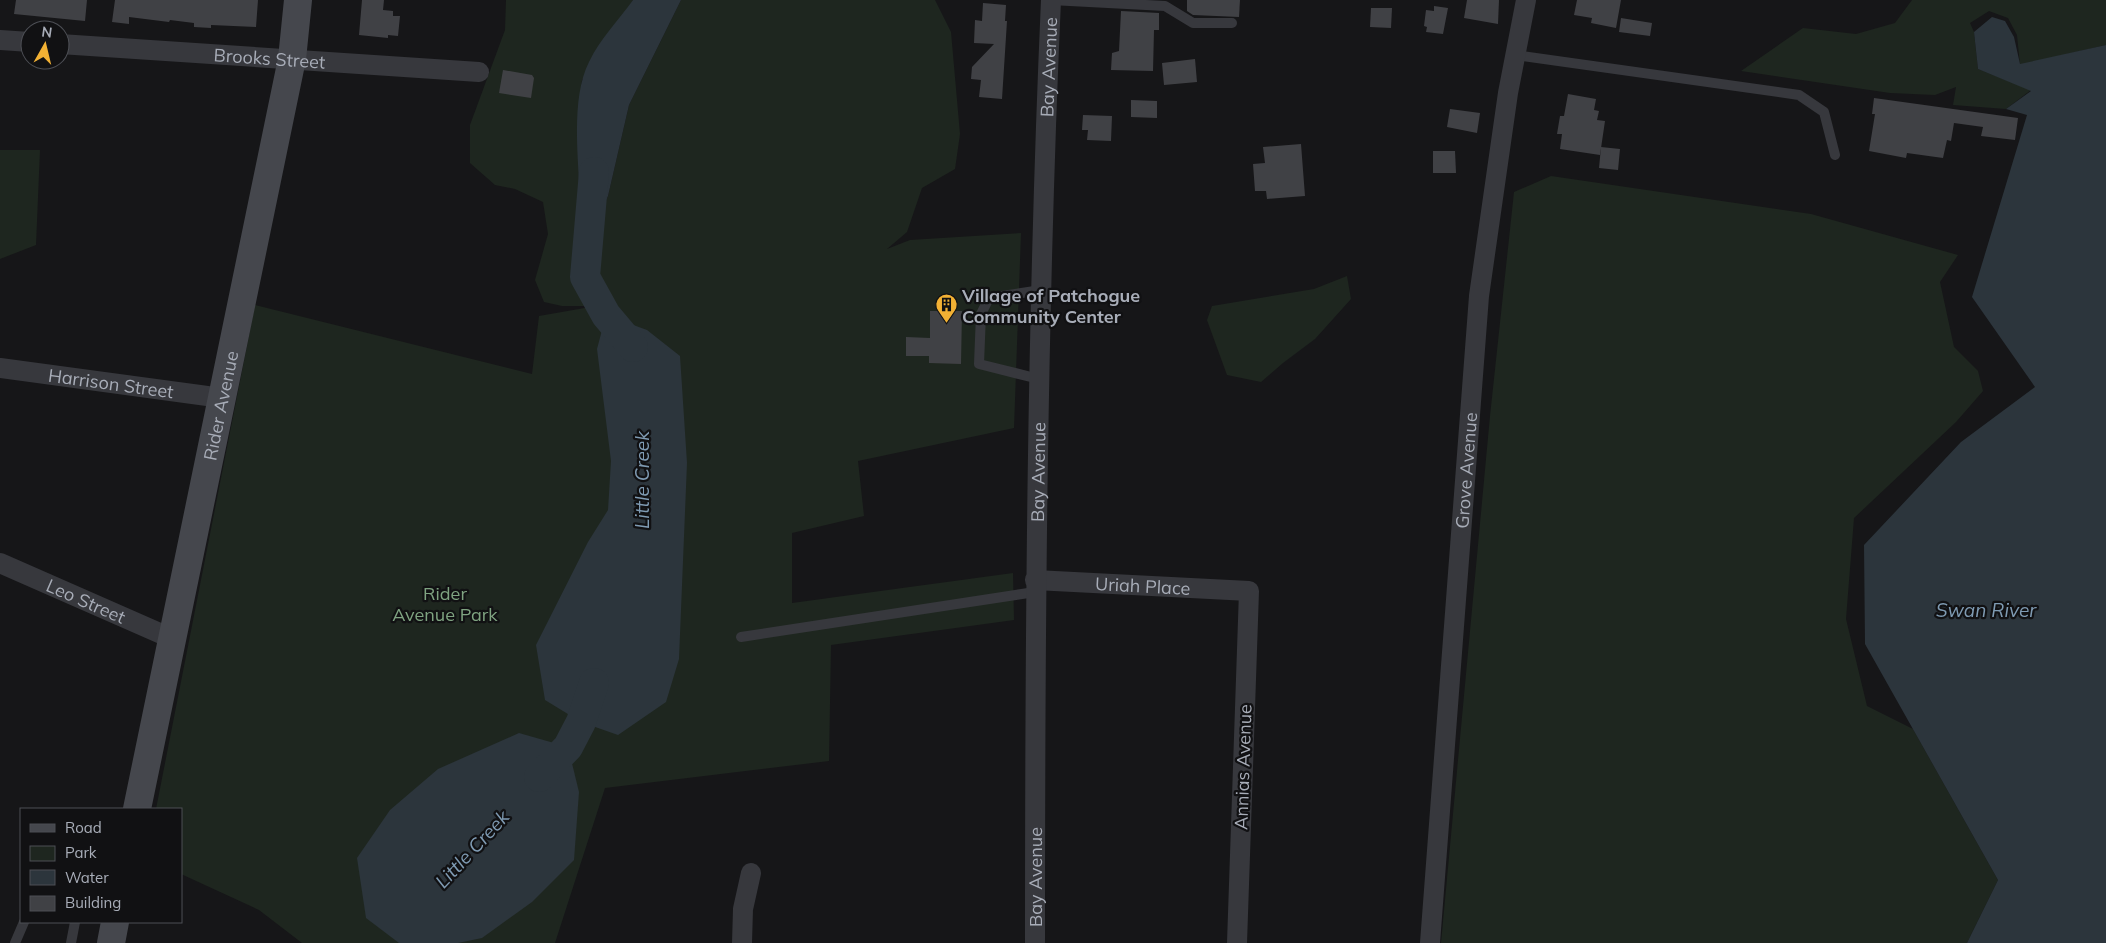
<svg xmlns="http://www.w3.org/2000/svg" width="2106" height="943" viewBox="0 0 2106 943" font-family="Mulish,sans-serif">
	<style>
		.green { fill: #1e261f }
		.water { fill: #2c353c }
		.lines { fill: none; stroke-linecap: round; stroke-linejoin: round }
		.river { stroke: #2c353c; stroke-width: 30 }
		.building { fill: #404145 }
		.lane { stroke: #37383d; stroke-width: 10 }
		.street { stroke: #37383d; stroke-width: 20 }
		.secondary { stroke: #45474d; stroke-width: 28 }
		.labels { text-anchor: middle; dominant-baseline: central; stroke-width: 4.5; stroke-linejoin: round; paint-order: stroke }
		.street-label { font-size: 18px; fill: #a8adb8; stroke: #111113 }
		.poi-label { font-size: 18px; font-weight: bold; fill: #a8adb8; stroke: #111113; text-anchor: start }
		.park-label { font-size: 18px; fill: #7fa381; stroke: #111113 }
		.water-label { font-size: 19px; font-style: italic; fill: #7f9bb3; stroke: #111113 }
	</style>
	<rect width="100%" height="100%" fill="#161618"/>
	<!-- green -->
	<g class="green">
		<polygon points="506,0 633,0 582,80 578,117 580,202 597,219 608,196 629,105 681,0 935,0 951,32 960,134 955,169 922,188 907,232 887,249 910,240 1021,233 1014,428 858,461 864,516 792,533 792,603 1013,573 1014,620 831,645 829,761 605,788 555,943 302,943 259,910 181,874 181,809 156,809 255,305 532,374 539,316 596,306 562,306 544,302 535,280 548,234 543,202 515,189 495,185 470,163 470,125 505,30"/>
		<polygon points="1912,0 2106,0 2106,45 2020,65 2017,35 2008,18 1989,11 1970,23 1974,32 1978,69 2031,90 2006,109 1953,105 1956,87 1935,95 1890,93 1741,71 1803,28 1856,34 1895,23"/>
		<polygon points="0,150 40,150 36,245 0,259"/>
		<polygon points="1551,176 1811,214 1958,255 1940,282 1954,347 1978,371 1983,391 1956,422 1854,518 1846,619 1867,706 1913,729 1998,880 1967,943 1441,943 1490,416 1514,192"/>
		<polygon points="1347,276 1351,299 1315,339 1283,363 1261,382 1227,375 1207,320 1212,306 1314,289"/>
	</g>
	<!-- water -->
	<g class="water">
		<path d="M633,0h48l-52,105 -21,91 -11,23 -17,-17c-1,-41 -10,-103 9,-140 11,-23 29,-41 44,-62z"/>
		<polygon points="1992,17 2005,21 2014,37 2020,64 2106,45 2106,943 1967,943 1998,880 1865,644 1864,545 1961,442 2035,387 1972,297 2027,115 2006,109 2031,91 1978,69 1974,32"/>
		<polygon points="606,315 647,330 680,356 687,463 679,659 666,702 618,735 581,722 545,700 536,645 588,542 608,510 611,461 597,349"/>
		<polygon points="519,733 568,747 579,792 574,860 532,902 482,938 458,943 399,943 366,918 357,858 390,810 438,769"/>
	</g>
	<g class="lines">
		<!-- river -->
		<g class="river">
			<polyline points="594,172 585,277 606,315 633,347"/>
			<polyline points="539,777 568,747 581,722 594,683"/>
		</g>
	</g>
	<!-- building -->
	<g class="building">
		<polygon points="16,0 87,0 85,21 14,14"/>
		<polygon points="115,0 258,0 256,27 211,25 211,28 194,27 194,23 170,20 169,22 129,17 129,24 112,22"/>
		<polygon points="362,0 384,0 383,10 393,11 393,16 400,16 398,36 388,35 388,38 359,35"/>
		<polygon points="1187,0 1240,0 1239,17 1193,15 1187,11"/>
		<polygon points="1467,0 1499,0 1498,24 1464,18"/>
		<polygon points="1577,0 1621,0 1616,28 1591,23 1592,18 1574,15"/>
		<polygon points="983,3 1006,5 1005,21 1007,21 1002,99 979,97 981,80 971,79 972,67 994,44 974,43 975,20 982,21"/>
		<polygon points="1434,6 1448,8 1443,34 1426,32 1427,27 1424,26 1426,10 1434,11"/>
		<polygon points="1371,8 1392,8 1391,28 1370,27"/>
		<polygon points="1121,11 1159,13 1159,30 1154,30 1153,71 1111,70 1112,53 1119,51"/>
		<polygon points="1621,18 1652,23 1650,36 1619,32"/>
		<polygon points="1195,59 1197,82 1164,85 1162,63"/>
		<polygon points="503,70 532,75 534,78 531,98 499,93"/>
		<polygon points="1568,94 1596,99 1594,110 1599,111 1597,120 1605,121 1600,155 1560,149 1562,134 1557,134 1560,116 1564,116"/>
		<polygon points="1874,98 2018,118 2015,140 1981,136 1983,127 1954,123 1951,141 1947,140 1943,158 1907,153 1906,158 1869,151 1875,114 1872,114"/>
		<polygon points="1131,100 1157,101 1157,118 1131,117"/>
		<polygon points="1450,109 1480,113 1477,133 1447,127"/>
		<polygon points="1083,115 1112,116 1111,141 1087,140 1088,130 1082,130"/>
		<polygon points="1301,144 1305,196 1267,199 1266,191 1255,191 1253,164 1265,163 1263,147"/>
		<polygon points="1601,147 1620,149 1618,170 1599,168"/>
		<polygon points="1433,151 1455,151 1456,173 1433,173"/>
		<polygon points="930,311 962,311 961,364 929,363 929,356 906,356 906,337 930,338"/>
	</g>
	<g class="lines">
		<!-- lane -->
		<g class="lane">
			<polyline points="1051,0 1165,6 1193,23 1232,23"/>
			<polyline points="1515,55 1799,95 1824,112 1835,155"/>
			<polyline points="1039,379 979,364 981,314 989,298 1041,290"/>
			<polyline points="741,637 1035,592"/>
			<polyline points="15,943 24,922"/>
			<polyline points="71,943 75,922"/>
		</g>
		<!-- street -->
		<g class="street">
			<polyline points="0,40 30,42"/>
			<path id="s1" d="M60,44l419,28"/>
			<path id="s2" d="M0,368l222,30"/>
			<path id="s3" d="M0,563l173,76"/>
			<path id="s4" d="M1035,580l214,11 -12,352"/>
			<polyline points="742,943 743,909 751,873"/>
			<path id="s5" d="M1035,943c0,-315 2,-629 16,-943"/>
			<path id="s6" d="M1430,943l49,-647 29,-203 18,-93"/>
		</g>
		<!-- secondary -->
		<g class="secondary">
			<path id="s7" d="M137,809l155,-750 6,-59"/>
			<polyline points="111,943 115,922"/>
		</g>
	</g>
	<!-- icons -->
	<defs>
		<symbol id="building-pin" viewBox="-11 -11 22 30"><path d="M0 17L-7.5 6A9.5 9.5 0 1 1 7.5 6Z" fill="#f2b134" stroke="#111113"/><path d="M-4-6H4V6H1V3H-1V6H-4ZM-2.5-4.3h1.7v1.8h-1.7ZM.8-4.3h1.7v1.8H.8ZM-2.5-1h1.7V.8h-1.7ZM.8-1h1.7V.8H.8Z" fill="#111"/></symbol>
	</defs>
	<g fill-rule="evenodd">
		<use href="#building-pin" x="934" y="292" width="25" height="34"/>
	</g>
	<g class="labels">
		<!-- street labels -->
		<g class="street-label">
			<text stroke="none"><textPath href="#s1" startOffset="210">Brooks Street</textPath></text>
			<text stroke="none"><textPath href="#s5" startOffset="876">Bay Avenue</textPath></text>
			<text stroke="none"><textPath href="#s2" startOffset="112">Harrison Street</textPath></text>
			<text stroke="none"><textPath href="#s7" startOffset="412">Rider Avenue</textPath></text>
			<text stroke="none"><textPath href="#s6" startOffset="474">Grove Avenue</textPath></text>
			<text stroke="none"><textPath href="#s5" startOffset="471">Bay Avenue</textPath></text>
			<text stroke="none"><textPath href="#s4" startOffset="108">Uriah Place</textPath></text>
			<text stroke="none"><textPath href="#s3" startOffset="94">Leo Street</textPath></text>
			<text transform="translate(1243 767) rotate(-88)">Annias Avenue</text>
			<text stroke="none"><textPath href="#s5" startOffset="66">Bay Avenue</textPath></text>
		</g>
		<!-- poi labels -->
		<g class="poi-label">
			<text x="962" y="295">Village of Patchogue<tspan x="962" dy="21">Community Center</tspan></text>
		</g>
		<!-- park labels -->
		<g class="park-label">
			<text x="445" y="593">Rider<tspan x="445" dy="21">Avenue Park</tspan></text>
		</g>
		<!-- water labels -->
		<g class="water-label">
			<text transform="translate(642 480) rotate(-90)">Little Creek</text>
			<text x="1986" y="610">Swan River</text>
			<text transform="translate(472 849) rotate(-47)">Little Creek</text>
		</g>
	</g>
	<!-- legend -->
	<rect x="20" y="808" width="162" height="115" fill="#111113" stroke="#4d4f55"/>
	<rect x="30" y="824" width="25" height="8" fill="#45474d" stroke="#4d4f55"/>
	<text x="65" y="833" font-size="15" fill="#a8adb8">Road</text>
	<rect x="30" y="846" width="25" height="15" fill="#1e261f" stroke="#4d4f55"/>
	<text x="65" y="858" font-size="15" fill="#a8adb8">Park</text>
	<rect x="30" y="870" width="25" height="15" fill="#2c353c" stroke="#4d4f55"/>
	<text x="65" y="883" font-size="15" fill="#a8adb8">Water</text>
	<rect x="30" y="896" width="25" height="15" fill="#404145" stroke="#4d4f55"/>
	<text x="65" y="908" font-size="15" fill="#a8adb8">Building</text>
	<!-- north arrow -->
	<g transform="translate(45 45) rotate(8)"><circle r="24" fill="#111113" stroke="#4d4f55"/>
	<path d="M0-4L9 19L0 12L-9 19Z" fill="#f2b134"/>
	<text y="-8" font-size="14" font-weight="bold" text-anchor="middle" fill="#a8adb8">N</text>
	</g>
</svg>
